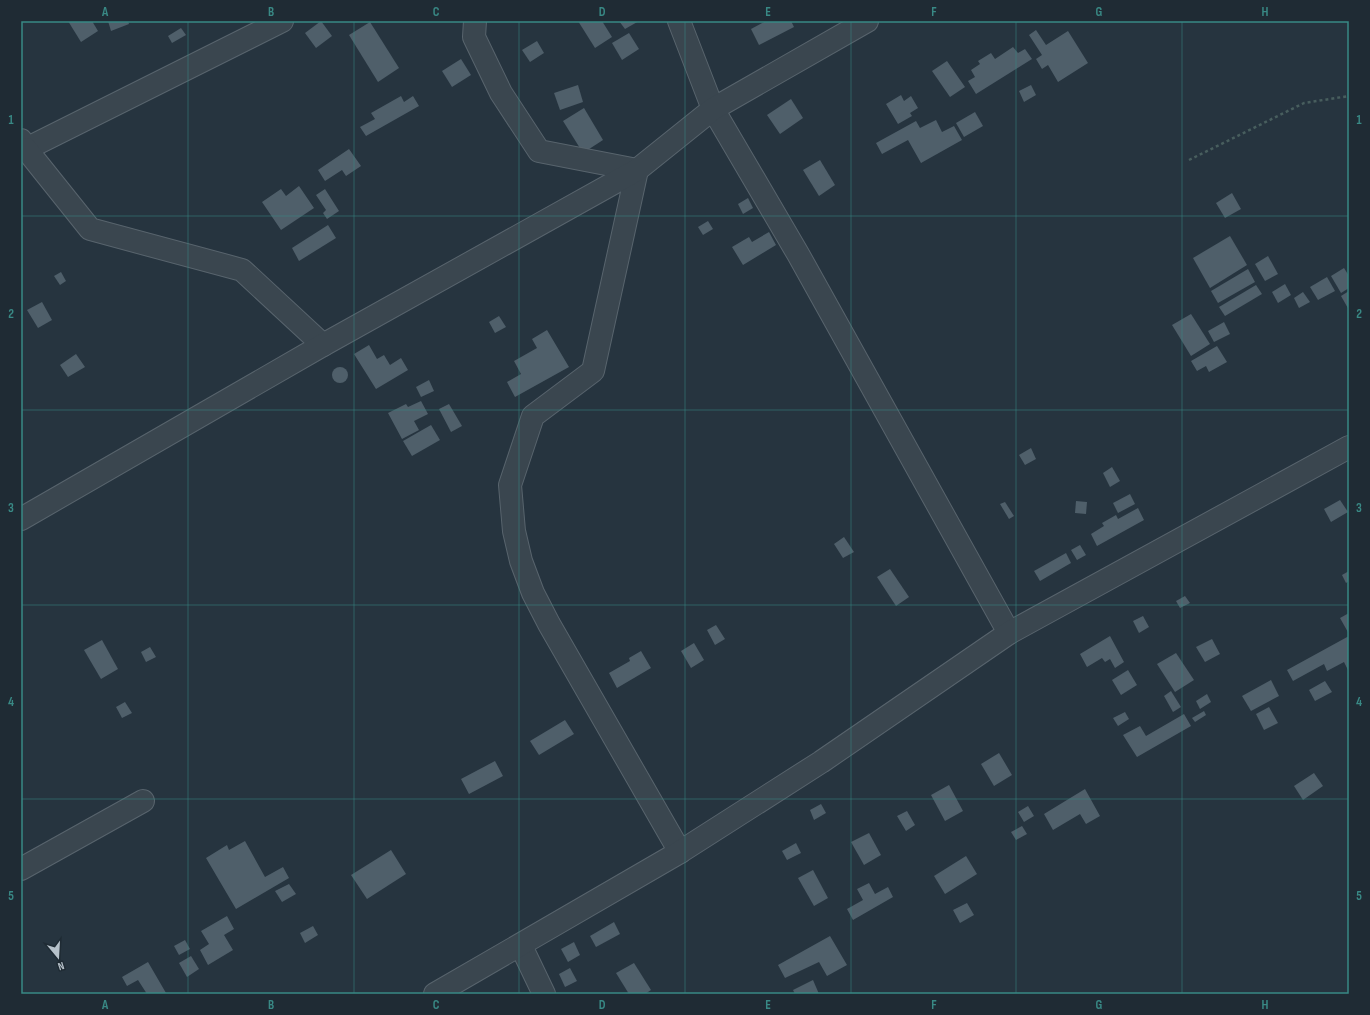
<svg xmlns="http://www.w3.org/2000/svg" width="1370" height="1015" viewBox="0 0 1370 1015" font-family="'Sofia Sans Condensed',sans-serif">
	<style>
		.building { fill: #4f5f6a }
		.lines { fill: none; stroke-linecap: round; stroke-linejoin: round }
		.minor-casing { stroke: #58646d; stroke-width: 24 }
		.path { stroke: #485e5e; stroke-width: 2.5; stroke-dasharray: 3 3; stroke-linecap: butt }
		.minor { stroke: #3a464f; stroke-width: 22 }
		.grid { fill: none; stroke: #398985; stroke-width: 1; stroke-opacity: 0.55 }
		.neatline { fill: none; stroke: #398985; stroke-width: 1.5 }
		.grid-label { font-size: 13px; text-anchor: middle; font-weight: bold; fill: #398985 }
	</style>
	<rect width="100%" height="100%" fill="#26343f"/>
	<!-- building -->
	<g class="building">
		<polygon points="68,21 92,21 98,31 81,42"/>
		<polygon points="108,21 128,21 129,24 111,31"/>
		<polygon points="321,21 332,36 316,48 305,33"/>
		<polygon points="578,21 602,21 612,37 595,48"/>
		<polygon points="619,21 639,21 625,29"/>
		<polygon points="766,21 791,21 794,27 759,45 751,29"/>
		<polygon points="370,22 399,68 378,82 349,35"/>
		<polygon points="181,28 186,35 172,43 168,36"/>
		<polygon points="1036,30 1046,45 1068,31 1088,63 1058,82 1048,65 1042,69 1036,59 1042,55 1029,35"/>
		<polygon points="629,33 639,49 622,60 612,43"/>
		<polygon points="537,41 544,53 530,62 522,50"/>
		<polygon points="1013,47 1018,53 1025,49 1032,59 976,94 968,81 975,77 971,70 980,64 978,61 991,53 995,59"/>
		<polygon points="461,59 471,75 452,87 442,71"/>
		<polygon points="947,61 965,87 950,97 932,71"/>
		<polygon points="578,85 583,102 560,110 554,93"/>
		<polygon points="1031,85 1036,95 1024,102 1019,91"/>
		<polygon points="901,95 904,101 911,96 918,108 910,113 912,116 898,124 886,104"/>
		<polygon points="401,96 404,102 413,96 419,106 366,136 360,127 375,119 371,113"/>
		<polygon points="791,99 803,118 780,134 767,115"/>
		<polygon points="584,108 603,140 583,153 563,121"/>
		<polygon points="975,112 983,126 964,137 956,123"/>
		<polygon points="936,120 942,132 954,126 962,140 921,163 908,140 882,154 876,143 916,121 920,128"/>
		<polygon points="349,149 361,166 346,176 342,170 325,181 318,170"/>
		<polygon points="820,160 835,185 819,196 803,170"/>
		<polygon points="299,186 314,208 281,230 262,202 281,189 286,196"/>
		<polygon points="325,189 339,211 327,219 323,213 326,210 316,195"/>
		<polygon points="1232,193 1241,209 1225,218 1216,203"/>
		<polygon points="748,198 753,208 743,214 738,204"/>
		<polygon points="708,221 713,229 703,235 698,227"/>
		<polygon points="328,225 336,238 299,261 292,248"/>
		<polygon points="769,232 776,245 743,265 732,247 749,237 752,242"/>
		<polygon points="1230,236 1247,265 1210,288 1193,258"/>
		<polygon points="1268,256 1278,274 1265,281 1255,264"/>
		<polygon points="1344,268 1349,276 1349,288 1341,293 1331,276"/>
		<polygon points="1248,269 1255,282 1218,303 1211,291"/>
		<polygon points="61,272 66,281 60,285 54,276"/>
		<polygon points="1327,277 1335,291 1318,300 1310,287"/>
		<polygon points="1285,284 1291,295 1278,303 1272,292"/>
		<polygon points="1256,285 1262,294 1225,316 1219,307"/>
		<polygon points="1349,291 1349,310 1341,296"/>
		<polygon points="1303,292 1310,302 1299,308 1294,298"/>
		<polygon points="42,302 52,320 38,328 27,310"/>
		<polygon points="1191,314 1210,344 1191,356 1172,325"/>
		<polygon points="499,316 506,327 495,333 489,322"/>
		<polygon points="1224,322 1230,334 1214,342 1208,331"/>
		<polygon points="547,330 569,367 515,397 507,382 521,374 514,361 537,348 532,339"/>
		<polygon points="369,345 377,359 384,355 390,365 401,358 408,370 376,389 354,354"/>
		<polygon points="1217,346 1227,362 1209,372 1206,366 1197,371 1191,361"/>
		<polygon points="76,354 85,367 68,377 60,365"/>
		<circle cx="340" cy="375" r="8"/>
		<polygon points="429,380 434,391 421,397 416,387"/>
		<polygon points="421,401 428,414 414,421 419,430 402,439 388,413 406,404 408,407"/>
		<polygon points="449,404 462,426 451,432 439,409"/>
		<polygon points="431,425 440,440 412,456 403,441"/>
		<polygon points="1031,448 1036,459 1025,465 1019,455"/>
		<polygon points="1112,467 1120,481 1110,487 1103,473"/>
		<polygon points="1130,494 1135,504 1118,513 1113,503"/>
		<polygon points="1340,500 1348,512 1331,522 1324,509"/>
		<polygon points="1076,501 1087,502 1086,514 1075,513"/>
		<polygon points="1005,502 1014,516 1009,519 1000,504"/>
		<polygon points="1138,508 1144,520 1097,546 1091,534 1104,526 1102,523 1116,515 1118,519"/>
		<polygon points="844,537 854,552 843,558 834,544"/>
		<polygon points="1080,545 1086,555 1077,560 1071,550"/>
		<polygon points="1066,553 1071,563 1040,581 1034,571"/>
		<polygon points="890,569 909,597 896,606 877,577"/>
		<polygon points="1349,571 1349,581 1346,583 1342,575"/>
		<polygon points="1185,596 1190,603 1180,608 1176,601"/>
		<polygon points="1349,613 1349,634 1340,618"/>
		<polygon points="1143,616 1149,627 1139,633 1133,621"/>
		<polygon points="716,625 725,639 715,645 707,630"/>
		<polygon points="1110,636 1124,662 1115,668 1110,659 1105,662 1102,658 1087,667 1080,654"/>
		<polygon points="1349,636 1349,672 1344,662 1327,671 1324,664 1293,681 1287,670"/>
		<polygon points="1212,639 1220,654 1205,662 1196,647"/>
		<polygon points="102,640 118,669 101,679 84,650"/>
		<polygon points="694,643 704,660 691,668 681,651"/>
		<polygon points="150,647 156,657 146,662 141,652"/>
		<polygon points="641,651 651,668 617,688 609,673 630,661 629,658"/>
		<polygon points="1176,653 1194,680 1175,692 1157,664"/>
		<polygon points="1128,670 1137,685 1121,695 1112,680"/>
		<polygon points="1271,680 1279,696 1251,711 1242,696"/>
		<polygon points="1325,681 1332,692 1315,701 1309,690"/>
		<polygon points="1171,691 1181,707 1173,712 1164,696"/>
		<polygon points="1207,694 1211,702 1200,709 1196,701"/>
		<polygon points="125,702 132,713 122,718 116,707"/>
		<polygon points="1269,707 1278,723 1264,730 1256,714"/>
		<polygon points="1204,711 1206,715 1195,722 1192,718"/>
		<polygon points="1125,712 1129,719 1118,726 1113,718"/>
		<polygon points="1184,714 1191,726 1137,757 1123,735 1140,726 1146,736"/>
		<polygon points="565,720 574,734 539,755 530,741"/>
		<polygon points="999,753 1012,775 994,786 981,764"/>
		<polygon points="495,761 503,776 469,794 461,779"/>
		<polygon points="1314,773 1323,786 1303,800 1294,786"/>
		<polygon points="949,785 963,811 945,821 931,795"/>
		<polygon points="1085,789 1100,816 1086,824 1080,814 1053,830 1044,814"/>
		<polygon points="821,804 826,813 814,820 810,810"/>
		<polygon points="1028,806 1034,816 1024,822 1018,812"/>
		<polygon points="907,811 915,825 906,831 897,816"/>
		<polygon points="1022,826 1027,834 1016,840 1011,832"/>
		<polygon points="869,833 881,855 864,865 851,842"/>
		<polygon points="245,841 265,877 283,867 289,878 236,909 206,858 227,845 229,850"/>
		<polygon points="796,843 801,853 787,860 782,851"/>
		<polygon points="391,850 406,874 367,899 351,875"/>
		<polygon points="966,856 977,874 945,894 934,876"/>
		<polygon points="813,870 828,898 814,906 798,878"/>
		<polygon points="869,883 875,894 888,887 893,897 853,920 847,909 863,900 857,889"/>
		<polygon points="289,884 296,894 282,902 275,891"/>
		<polygon points="967,903 974,915 960,923 953,910"/>
		<polygon points="227,916 234,929 224,935 233,950 208,965 200,950 209,944 201,931"/>
		<polygon points="614,922 620,934 596,947 590,936"/>
		<polygon points="313,926 318,935 305,943 300,933"/>
		<polygon points="830,936 847,965 827,976 819,962 785,978 778,965"/>
		<polygon points="185,940 190,949 179,955 174,946"/>
		<polygon points="574,942 580,955 568,962 561,949"/>
		<polygon points="191,956 199,969 187,977 179,963"/>
		<polygon points="148,962 166,993 165,994 147,994 138,980 127,986 122,977"/>
		<polygon points="634,963 651,990 645,994 629,994 616,973"/>
		<polygon points="570,968 577,981 565,987 559,974"/>
		<polygon points="813,980 819,994 795,994 793,990"/>
	</g>
	<g class="lines">
		<defs>
			<g id="minor">
				<polyline points="475,21 474,37 501,93 539,151 637,170"/>
				<polyline points="679,21 713,109 798,254 1009,633"/>
				<polyline points="21,140 26,149 282,21"/>
				<polyline points="26,149 90,229 242,270 323,345"/>
				<polyline points="637,170 593,371 533,416 510,485 514,531 521,561 533,593 549,624 680,852"/>
				<polyline points="21,519 323,345 637,170 713,109 867,21"/>
				<polyline points="21,869 143,801"/>
				<polyline points="521,946 544,994"/>
				<polyline points="435,994 680,852 821,762 1009,633 1349,447"/>
			</g>
		</defs>
		<!-- minor casing -->
		<use href="#minor" class="minor-casing"/>
		<!-- path -->
		<polyline class="path" points="1189,160 1304,103 1349,96"/>
		<!-- minor -->
		<use href="#minor" class="minor"/>
	</g>
	<!-- grid -->
	<path class="grid" d="M188,21v973M354,21v973M519,21v973M685,21v973M851,21v973M1016,21v973M1182,21v973M21,216h1328M21,410h1328M21,605h1328M21,799h1328"/>
	<!-- border -->
	<rect width="1370" height="1015" fill="none" stroke="#1f2b34" stroke-width="44"/>
	<!-- north arrow -->
	<g transform="translate(58 957) rotate(162)" stroke="#1f2b34" stroke-width="3" paint-order="stroke">
	<path d="M0-3L7 15L0 10L-7 15Z" fill="#b6c1ca"/>
	<text y="-6" font-size="11" font-weight="bold" text-anchor="middle" fill="#b6c1ca">N</text>
	</g>
	<rect x="22" y="22" width="1326" height="971" class="neatline"/>
	<g class="grid-label">
		<text x="105" y="16">A</text>
		<text x="271" y="16">B</text>
		<text x="436" y="16">C</text>
		<text x="602" y="16">D</text>
		<text x="768" y="16">E</text>
		<text x="934" y="16">F</text>
		<text x="1099" y="16">G</text>
		<text x="1265" y="16">H</text>
		<text x="11" y="124">1</text>
		<text x="1359" y="124">1</text>
		<text x="11" y="318">2</text>
		<text x="1359" y="318">2</text>
		<text x="11" y="512">3</text>
		<text x="1359" y="512">3</text>
		<text x="11" y="706">4</text>
		<text x="1359" y="706">4</text>
		<text x="11" y="900">5</text>
		<text x="1359" y="900">5</text>
		<text x="105" y="1009">A</text>
		<text x="271" y="1009">B</text>
		<text x="436" y="1009">C</text>
		<text x="602" y="1009">D</text>
		<text x="768" y="1009">E</text>
		<text x="934" y="1009">F</text>
		<text x="1099" y="1009">G</text>
		<text x="1265" y="1009">H</text>
	</g>
</svg>
